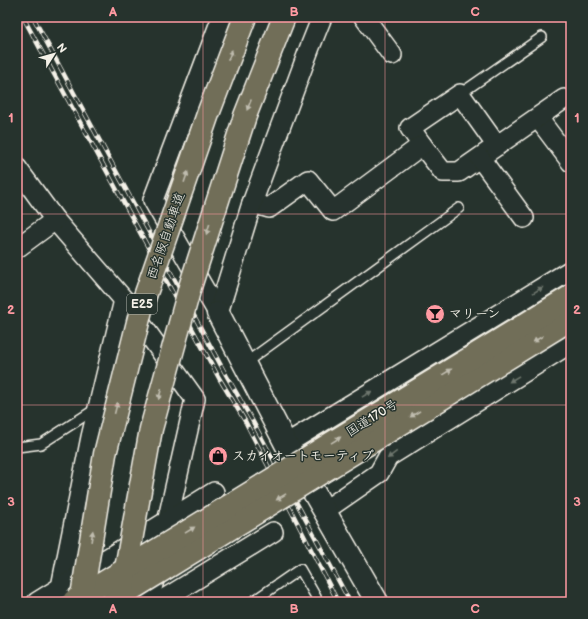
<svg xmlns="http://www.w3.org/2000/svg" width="588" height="619" viewBox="0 0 588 619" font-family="'Balsamiq Sans','Klee One',sans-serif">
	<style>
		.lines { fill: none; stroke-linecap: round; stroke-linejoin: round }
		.lane-casing { stroke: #f4f1e8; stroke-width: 12 }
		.street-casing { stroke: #f4f1e8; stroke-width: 22 }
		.secondary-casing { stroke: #f4f1e8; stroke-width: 25 }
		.lane { stroke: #26332d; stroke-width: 9 }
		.street { stroke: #26332d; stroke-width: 19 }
		.secondary { stroke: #26332d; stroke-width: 22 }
		.rail-casing { stroke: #f4f1e8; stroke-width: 4.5 }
		.rail { stroke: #26332d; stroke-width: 3; stroke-dasharray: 9; stroke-linecap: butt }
		.highway-bridge-casing { stroke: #f4f1e8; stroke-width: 25; stroke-linecap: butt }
		.highway-bridge { stroke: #716e59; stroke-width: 22 }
		.oneway { fill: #c0bdaf }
		.oneway2 { fill: #6e766e }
		.grid { fill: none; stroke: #ff9aa2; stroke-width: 1; stroke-opacity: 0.55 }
		.labels { text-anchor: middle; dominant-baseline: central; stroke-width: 3; stroke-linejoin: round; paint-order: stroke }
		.shield { fill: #26332d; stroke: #b6b8b0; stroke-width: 1 }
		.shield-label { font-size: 12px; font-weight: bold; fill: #f4f1e8 }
		.street-label { font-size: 13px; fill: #f4f1e8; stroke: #26332d }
		.poi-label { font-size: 13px; font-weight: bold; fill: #f4f1e8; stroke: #26332d; text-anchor: start }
		.neatline { fill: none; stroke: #ff9aa2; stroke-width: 1.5 }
		.grid-label { font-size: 13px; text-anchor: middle; font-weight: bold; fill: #ff9aa2 }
	</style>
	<rect width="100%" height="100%" fill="#26332d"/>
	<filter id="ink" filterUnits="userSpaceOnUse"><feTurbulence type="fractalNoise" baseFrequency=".025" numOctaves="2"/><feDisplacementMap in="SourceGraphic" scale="8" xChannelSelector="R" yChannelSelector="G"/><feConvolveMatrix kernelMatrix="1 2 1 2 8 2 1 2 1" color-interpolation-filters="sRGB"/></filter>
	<g filter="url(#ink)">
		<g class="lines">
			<defs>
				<g id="lane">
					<polyline points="460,94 542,37"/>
					<polyline points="244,364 459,208"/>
					<polyline points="17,447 41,444 97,408"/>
					<polyline points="252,602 300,569 316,597 316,602"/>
				</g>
				<g id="street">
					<polyline points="364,17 392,55"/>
					<polyline points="538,118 571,162"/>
					<polyline points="497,146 460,94 410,128 422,145 443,172 459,172 564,99"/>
					<polyline points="480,158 524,218"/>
					<polyline points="17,168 55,220 124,300 195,399 149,602"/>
					<polyline points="252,203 269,208 308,180 333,211 422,145"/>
					<polyline points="17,248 55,220"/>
					<polyline points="218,313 153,200 222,17"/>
					<polyline points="218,313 252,203 310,47 322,17"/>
					<polyline points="286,444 571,270"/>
					<polyline points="324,511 379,473 388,457 571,343"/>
					<polyline points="61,587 91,437 124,300"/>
					<polyline points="37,602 214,492"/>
					<polyline points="159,602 273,532"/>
				</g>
				<polyline id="secondary" points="218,313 286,444 377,602"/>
			</defs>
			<!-- lane casing -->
			<use href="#lane" class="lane-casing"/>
			<!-- street casing -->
			<use href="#street" class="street-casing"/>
			<!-- secondary casing -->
			<use href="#secondary" class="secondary-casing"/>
			<!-- lane -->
			<use href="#lane" class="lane"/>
			<!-- street -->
			<use href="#street" class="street"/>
			<!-- secondary -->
			<use href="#secondary" class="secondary"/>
			<defs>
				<g id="rail">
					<polyline points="23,17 219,378 245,421 338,602"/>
					<polyline points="33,17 225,373 252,420 350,602"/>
				</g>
			</defs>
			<!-- rail casing -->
			<use href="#rail" class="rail-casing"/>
			<!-- rail -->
			<use href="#rail" class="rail"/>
			<defs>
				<g id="highway-bridge">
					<polyline points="114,600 571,319"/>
					<polyline points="74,601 570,297"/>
					<polyline points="81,602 105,454 143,302 208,114 245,17"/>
					<polyline points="120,602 151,429 190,287 245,116 284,17"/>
				</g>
			</defs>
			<!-- highway-bridge casing -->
			<use href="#highway-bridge" class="highway-bridge-casing"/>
			<!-- highway-bridge -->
			<use href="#highway-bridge" class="highway-bridge"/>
		</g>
		<!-- one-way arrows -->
		<defs><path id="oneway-solid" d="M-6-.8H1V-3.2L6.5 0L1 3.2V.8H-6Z"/></defs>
		<g class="oneway">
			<use href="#oneway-solid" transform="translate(230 55) rotate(-69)"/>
			<use href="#oneway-solid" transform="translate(249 105) rotate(112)"/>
			<use href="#oneway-solid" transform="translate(186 177) rotate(-71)"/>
			<use href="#oneway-solid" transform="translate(208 229) rotate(108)"/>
			<use href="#oneway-solid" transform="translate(538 339) rotate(148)"/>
			<use href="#oneway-solid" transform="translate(447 372) rotate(-32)"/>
			<use href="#oneway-solid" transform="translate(160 394) rotate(105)"/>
			<use href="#oneway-solid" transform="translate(116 408) rotate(-76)"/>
			<use href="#oneway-solid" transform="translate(415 414) rotate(148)"/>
			<use href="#oneway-solid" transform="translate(336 440) rotate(-32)"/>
			<use href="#oneway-solid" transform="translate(281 497) rotate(148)"/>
			<use href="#oneway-solid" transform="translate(190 530) rotate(-32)"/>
			<use href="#oneway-solid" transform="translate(92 536) rotate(-81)"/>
		</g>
		<g class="oneway2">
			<use href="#oneway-solid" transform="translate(538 290) rotate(-31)"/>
			<use href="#oneway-solid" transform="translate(514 379) rotate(148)"/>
			<use href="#oneway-solid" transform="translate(367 394) rotate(-31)"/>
			<use href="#oneway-solid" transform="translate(392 455) rotate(143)"/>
		</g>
	</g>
	<!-- grid -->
	<path class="grid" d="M203,17v585M385,17v585M17,214h554M17,405h554"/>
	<!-- icons -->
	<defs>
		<symbol id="bar-disc" viewBox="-11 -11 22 22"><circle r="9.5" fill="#ff9aa2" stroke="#26332d"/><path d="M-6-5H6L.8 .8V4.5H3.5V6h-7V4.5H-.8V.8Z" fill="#111"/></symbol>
		<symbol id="shop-disc" viewBox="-11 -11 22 22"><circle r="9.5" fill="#ff9aa2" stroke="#26332d"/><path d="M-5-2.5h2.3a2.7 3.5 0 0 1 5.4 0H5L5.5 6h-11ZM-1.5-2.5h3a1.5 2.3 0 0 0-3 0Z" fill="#111"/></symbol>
	</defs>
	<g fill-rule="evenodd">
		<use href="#bar-disc" x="424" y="303" width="22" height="22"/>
		<use href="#shop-disc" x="207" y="445" width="22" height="22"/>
	</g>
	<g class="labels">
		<!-- shield labels -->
		<rect class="shield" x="127" y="294" width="30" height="20" rx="3"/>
		<g class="shield-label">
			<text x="142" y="304">E25</text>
		</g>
		<!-- street labels -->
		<g class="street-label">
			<text transform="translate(166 236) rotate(-71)">西名阪自動車道</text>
			<text transform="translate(372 418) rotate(-32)">国道170号</text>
		</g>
		<!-- poi labels -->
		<g class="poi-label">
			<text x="449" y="314">マリーン</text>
			<text x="232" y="456">スカイオートモーティブ</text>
		</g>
	</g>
	<!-- margin -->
	<rect width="588" height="619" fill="none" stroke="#26332d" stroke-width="44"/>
	<!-- north arrow -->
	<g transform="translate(54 54) rotate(53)" stroke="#26332d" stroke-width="3" paint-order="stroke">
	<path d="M0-3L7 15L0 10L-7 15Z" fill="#f4f1e8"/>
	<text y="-6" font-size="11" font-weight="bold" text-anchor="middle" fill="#f4f1e8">N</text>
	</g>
	<rect x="22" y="22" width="544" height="575" class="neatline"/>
	<g class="grid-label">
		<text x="113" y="16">A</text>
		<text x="294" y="16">B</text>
		<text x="475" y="16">C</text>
		<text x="11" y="122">1</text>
		<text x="577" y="122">1</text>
		<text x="11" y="314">2</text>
		<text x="577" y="314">2</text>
		<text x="11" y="506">3</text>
		<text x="577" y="506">3</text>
		<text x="113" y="613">A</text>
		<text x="294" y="613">B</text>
		<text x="475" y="613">C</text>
	</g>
</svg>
